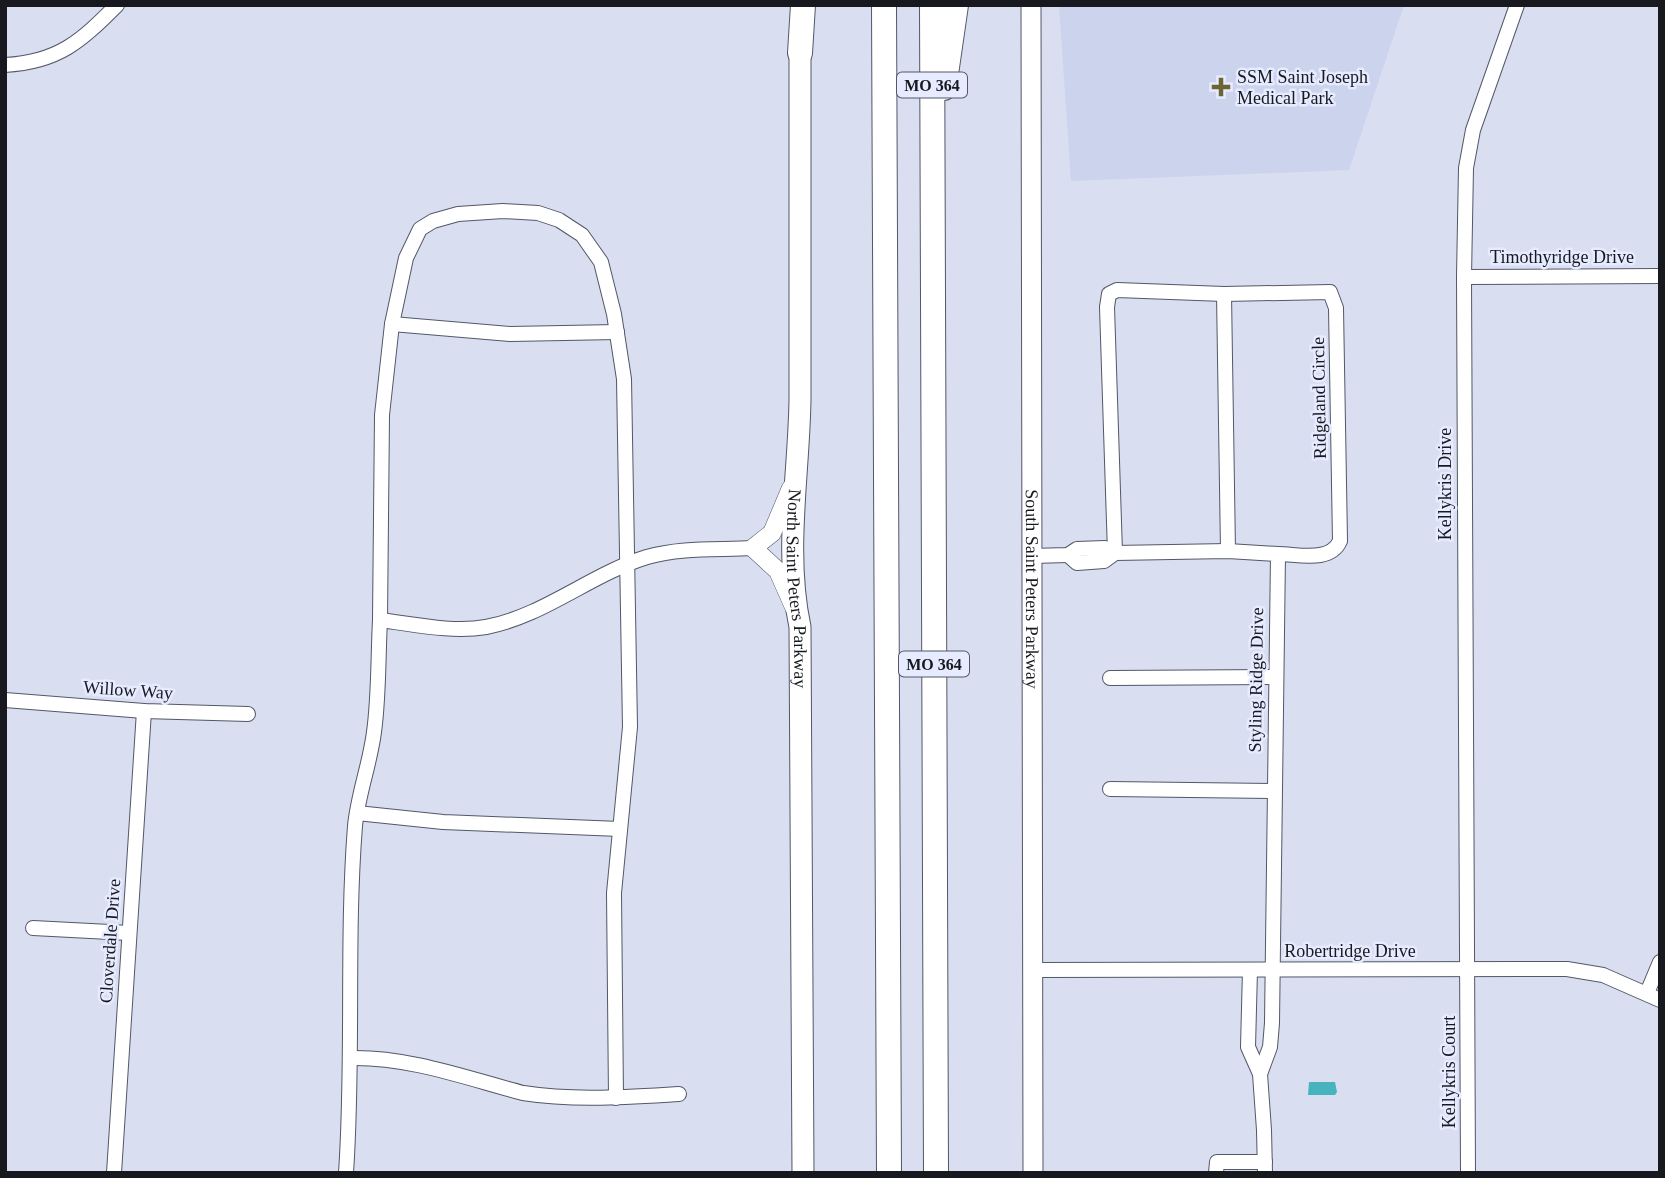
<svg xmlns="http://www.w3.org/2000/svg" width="1665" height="1178" viewBox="0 0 1665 1178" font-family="Georgia,serif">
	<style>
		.built { fill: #ccd3ed }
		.water { fill: #47b3bf }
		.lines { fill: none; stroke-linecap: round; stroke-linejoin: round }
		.minor-casing { stroke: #535768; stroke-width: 16 }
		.tertiary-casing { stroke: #535768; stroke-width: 19 }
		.secondary-casing { stroke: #535768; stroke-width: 21 }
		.primary-casing { stroke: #535768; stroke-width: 23 }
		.motorway-casing { stroke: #535768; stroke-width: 26 }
		.minor { stroke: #fff; stroke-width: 14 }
		.tertiary { stroke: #fff; stroke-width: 18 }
		.secondary { stroke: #fff; stroke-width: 19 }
		.primary { stroke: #fff; stroke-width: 21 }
		.motorway { stroke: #fff; stroke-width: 24 }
		.poi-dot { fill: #6b6532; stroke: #e6ebff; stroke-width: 2.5 }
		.labels { text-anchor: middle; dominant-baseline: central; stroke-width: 5; stroke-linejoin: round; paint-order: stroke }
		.shield { fill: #e6ebff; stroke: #555862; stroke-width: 2 }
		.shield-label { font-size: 16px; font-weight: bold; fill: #17191f }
		.poi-label { font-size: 18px; fill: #17191f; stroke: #e6ebff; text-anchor: start }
		.street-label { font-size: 18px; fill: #17191f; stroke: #e6ebff }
	</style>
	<rect width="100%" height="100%" fill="#d9def1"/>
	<!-- built -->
	<polygon class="built" points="1059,5 1404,5 1349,170 1071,181"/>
	<!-- water -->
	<polygon class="water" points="1309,1082 1335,1082 1337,1092 1335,1095 1308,1095"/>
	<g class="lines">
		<defs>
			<g id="minor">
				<path d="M5,65c54,-3 76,-24 112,-60"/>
				<polyline points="1464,277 1660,276"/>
				<polyline points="1224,294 1228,551"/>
				<polyline points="392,324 510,334 617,332"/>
				<path d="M1068,555l9,8 27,-2 11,-8 -8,-246 2,-13 8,-4 107,4 106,-2 6,16 4,233c-10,22 -42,13 -62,13"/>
				<polyline points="1031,556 1068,555 1077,549 1105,548 1115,553 1228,551 1278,554 1272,1023 1270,1047 1260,1074"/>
				<polyline points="380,620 382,415 392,324 406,258 420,229 433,221 458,214 503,211 538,213 559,220 582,235 601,262 614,314 624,379 630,727 614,893 616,1098"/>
				<polyline points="1110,678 1275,677"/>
				<polyline points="5,700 144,711 248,714"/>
				<polyline points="1110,789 1273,791"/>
				<polyline points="357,813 443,822 620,829"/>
				<polyline points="33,928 129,933"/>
				<polyline points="1033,970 1567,969 1603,975 1660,1000"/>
				<polyline points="1250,970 1248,1047 1260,1074 1264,1130 1265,1173"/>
				<polyline points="1647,993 1660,962"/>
				<path d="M351,1058c59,-1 115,20 172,35 51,8 104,4 156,1"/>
				<polyline points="114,1173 144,711"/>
				<path d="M346,1173c8,-116 0,-232 9,-347 3,-32 15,-62 19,-94 5,-36 4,-75 6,-112 33,4 72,13 106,7 58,-11 105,-53 161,-70 34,-10 71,-7 106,-9"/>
				<polyline points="1216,1173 1217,1162 1265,1162"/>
				<polyline points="1468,1173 1464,277 1466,168 1473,130 1517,5"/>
			</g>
			<polyline id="tertiary" points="791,488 772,533 753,548 778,571 794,607"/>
			<g id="secondary">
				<path id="s1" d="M1031,5l2,1168"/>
			</g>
			<g id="primary">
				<path id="s2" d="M800,53c-1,115 1,231 0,346 -1,75 -16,153 0,228l3,546"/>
			</g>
			<g id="motorway">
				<polyline points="884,5 889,1173"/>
				<polyline points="932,5 936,1173"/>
				<polyline points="800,53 803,5"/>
				<polyline points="944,88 956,5"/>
			</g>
		</defs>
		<!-- minor casing -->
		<use href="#minor" class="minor-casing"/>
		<!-- tertiary casing -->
		<use href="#tertiary" class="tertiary-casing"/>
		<!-- secondary casing -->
		<use href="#secondary" class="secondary-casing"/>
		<!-- primary casing -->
		<use href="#primary" class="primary-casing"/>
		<!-- motorway casing -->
		<use href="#motorway" class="motorway-casing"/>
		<!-- minor -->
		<use href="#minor" class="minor"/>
		<!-- tertiary -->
		<use href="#tertiary" class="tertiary"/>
		<!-- secondary -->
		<use href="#secondary" class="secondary"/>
		<!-- primary -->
		<use href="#primary" class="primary"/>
		<!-- motorway -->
		<use href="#motorway" class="motorway"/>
	</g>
	<!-- markers -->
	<path class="poi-dot" d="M1217.5 76.5h7v7h7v7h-7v7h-7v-7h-7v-7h7z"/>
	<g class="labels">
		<!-- shield labels -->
		<g class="shield">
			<rect x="897" y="72.5" width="70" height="25" rx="5"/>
			<rect x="899" y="651.5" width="70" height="25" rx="5"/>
		</g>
		<g class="shield-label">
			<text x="932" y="85">MO 364</text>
			<text x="934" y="664">MO 364</text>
		</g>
		<!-- poi labels -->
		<g class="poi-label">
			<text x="1237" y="77">SSM Saint Joseph<tspan x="1237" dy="21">Medical Park</tspan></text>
		</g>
		<!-- street labels -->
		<g class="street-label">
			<text x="1562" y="257">Timothyridge Drive</text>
			<text transform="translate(1319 398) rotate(-91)">Ridgeland Circle</text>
			<text transform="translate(1445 484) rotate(-90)">Kellykris Drive</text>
			<text stroke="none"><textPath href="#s2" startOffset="536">North Saint Peters Parkway</textPath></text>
			<text stroke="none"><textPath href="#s1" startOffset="584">South Saint Peters Parkway</textPath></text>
			<text transform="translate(1256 680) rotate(-89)">Styling Ridge Drive</text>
			<text transform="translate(128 690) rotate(4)">Willow Way</text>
			<text transform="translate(110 941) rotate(-86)">Cloverdale Drive</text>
			<text x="1350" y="951">Robertridge Drive</text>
			<text transform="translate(1449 1072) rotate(-90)">Kellykris Court</text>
		</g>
	</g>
	<!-- border -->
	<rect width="1665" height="1178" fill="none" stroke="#17191f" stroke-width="14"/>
</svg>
